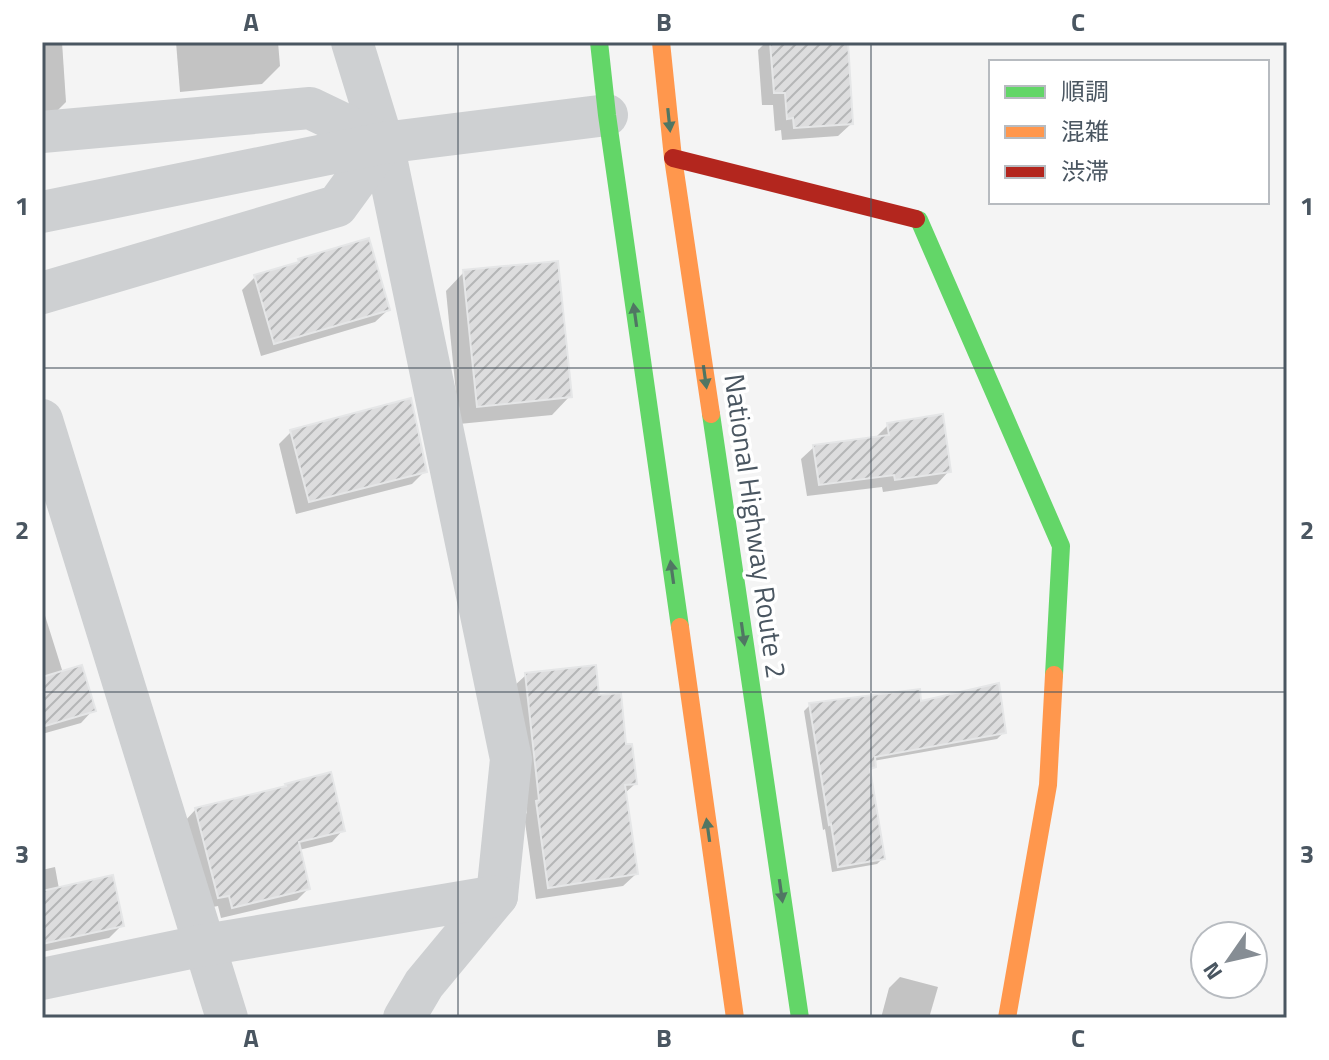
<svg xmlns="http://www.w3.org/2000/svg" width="1329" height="1060" viewBox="0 0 1329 1060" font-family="'Titillium Web','Noto Sans JP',sans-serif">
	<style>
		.shadow { fill: #0003 }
		.building { fill: url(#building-hatch); stroke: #e5e6e7; stroke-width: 2 }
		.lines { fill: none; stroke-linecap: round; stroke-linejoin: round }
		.street { stroke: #ced0d2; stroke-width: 42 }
		.fast { stroke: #63d668; stroke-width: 18 }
		.slow { stroke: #ff974d; stroke-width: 18 }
		.jam { stroke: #b3261e; stroke-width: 18 }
		.oneway { fill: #507663 }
		.grid { fill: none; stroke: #4a5661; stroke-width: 2; stroke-opacity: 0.55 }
		.labels { text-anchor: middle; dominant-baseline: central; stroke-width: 7; stroke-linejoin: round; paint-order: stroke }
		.street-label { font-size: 28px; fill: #4a5661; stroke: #fff }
		.neatline { fill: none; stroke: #4a5661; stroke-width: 3 }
		.grid-label { font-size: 26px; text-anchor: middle; font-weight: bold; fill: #4a5661 }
	</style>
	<defs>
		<pattern id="building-hatch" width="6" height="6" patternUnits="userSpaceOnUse" patternTransform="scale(2)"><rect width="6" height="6" fill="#ddddde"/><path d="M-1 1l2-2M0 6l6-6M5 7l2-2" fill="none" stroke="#b5b6b7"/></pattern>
	</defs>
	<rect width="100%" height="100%" fill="#f4f4f4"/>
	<!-- shadow -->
	<g class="shadow">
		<polygon points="42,42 62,42 66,102 48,120 42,120"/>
		<polygon points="176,42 278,42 280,66 262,84 180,92"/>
		<polygon points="766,42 846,42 851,124 838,136 782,140 781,130 775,131 773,105 762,105 758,50"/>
		<polygon points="299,261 388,310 375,322 261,356 242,290 255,277 295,265"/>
		<polygon points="464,272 570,396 552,415 459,424 446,291"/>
		<polygon points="888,425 949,471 937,484 883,492 882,487 807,496 801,459 814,447 875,438"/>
		<polygon points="291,432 425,471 412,484 296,514 279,444"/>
		<polygon points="42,606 63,673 93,710 81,723 42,734"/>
		<polygon points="526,675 597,697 624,746 635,784 624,794 636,874 623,886 536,899 524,815 527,813 513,687"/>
		<polygon points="920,704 1004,732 997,739 873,761 874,767 869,772 883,858 877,864 832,872 825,829 823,830 804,711 810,705"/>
		<polygon points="286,785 343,830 332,842 299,850 308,889 297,900 221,918 218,906 207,908 185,821 196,809 282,789"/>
		<polygon points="55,867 59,889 122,925 109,938 42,952 42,870"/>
		<polygon points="900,977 938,987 929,1018 881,1018 889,988"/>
	</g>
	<!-- building -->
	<g class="building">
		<polygon points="770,42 848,42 853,124 794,128 793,118 787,119 785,93 774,93"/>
		<polygon points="369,238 390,310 274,344 254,275 299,262 298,259"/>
		<polygon points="558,261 572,397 477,407 463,270"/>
		<polygon points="411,398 427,472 309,502 290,430"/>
		<polygon points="943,414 951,472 895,480 894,475 819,485 813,445 889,435 887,423"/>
		<polygon points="82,665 96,711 42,727 42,677"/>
		<polygon points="596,665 599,695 621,693 626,744 632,744 637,784 625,785 638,874 548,888 536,801 539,800 525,673"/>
		<polygon points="999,683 1006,733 875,757 876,767 870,769 885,859 838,867 831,824 829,825 809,703 920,689 921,701"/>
		<polygon points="331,772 345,831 299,842 310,889 232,908 229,896 218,898 195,808 286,786 285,784"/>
		<polygon points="113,875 124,926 42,944 42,891"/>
	</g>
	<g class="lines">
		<!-- street -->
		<g class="street">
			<polyline points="352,42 383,143 511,759 497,896 424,984 404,1018"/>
			<polyline points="42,132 310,108 383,143 337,206 42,293"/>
			<polyline points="42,212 383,143 607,115"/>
			<polyline points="42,420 227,1018"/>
			<polyline points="42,979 205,945 497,896"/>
		</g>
		<!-- fast -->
		<g class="fast">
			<polyline points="599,42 607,115 680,627"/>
			<polyline points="916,219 919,220 1061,546 1054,675"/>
			<polyline points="711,414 800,1018"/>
		</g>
		<!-- slow -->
		<g class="slow">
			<polyline points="661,42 673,158 711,414"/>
			<polyline points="680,627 735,1018"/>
			<polyline points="1007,1018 1048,785 1054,675"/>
		</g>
		<!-- jam -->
		<polyline class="jam" points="673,158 916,219"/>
	</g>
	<!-- one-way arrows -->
	<defs><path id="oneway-solid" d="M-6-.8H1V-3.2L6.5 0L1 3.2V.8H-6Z" transform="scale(2)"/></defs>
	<g class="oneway">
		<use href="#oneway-solid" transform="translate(669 120) rotate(84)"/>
		<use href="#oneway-solid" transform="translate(635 315) rotate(-98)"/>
		<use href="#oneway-solid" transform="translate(705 377) rotate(82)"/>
		<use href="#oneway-solid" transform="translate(672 572) rotate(-98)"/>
		<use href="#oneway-solid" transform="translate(743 634) rotate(82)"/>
		<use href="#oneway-solid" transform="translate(708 830) rotate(-98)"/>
		<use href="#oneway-solid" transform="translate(781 891) rotate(82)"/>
	</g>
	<!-- grid -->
	<path class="grid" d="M458,42v976M871,42v976M42,368h1245M42,692h1245"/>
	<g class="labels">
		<!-- street labels -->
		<g class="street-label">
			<text transform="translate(756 526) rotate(82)">National Highway Route 2</text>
		</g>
	</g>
	<!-- border -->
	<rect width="1329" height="1060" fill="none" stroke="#ffffff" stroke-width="88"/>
	<!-- legend -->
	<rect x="989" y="60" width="280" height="144" fill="#ffffff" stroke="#b7bbc0" stroke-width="2"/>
	<rect x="1005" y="86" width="40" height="12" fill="#63d668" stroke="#b7bbc0" stroke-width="2"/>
	<text x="1061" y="100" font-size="24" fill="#4a5661">順調</text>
	<rect x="1005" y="126" width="40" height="12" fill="#ff974d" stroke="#b7bbc0" stroke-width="2"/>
	<text x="1061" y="140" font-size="24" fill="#4a5661">混雑</text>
	<rect x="1005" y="166" width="40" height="12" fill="#b3261e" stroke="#b7bbc0" stroke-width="2"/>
	<text x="1061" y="180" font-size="24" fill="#4a5661">渋滞</text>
	<!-- north arrow -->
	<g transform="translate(1229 960) rotate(236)"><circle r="38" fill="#ffffff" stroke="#b7bbc0" stroke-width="2"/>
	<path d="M0-6L14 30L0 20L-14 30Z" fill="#868d94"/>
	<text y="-12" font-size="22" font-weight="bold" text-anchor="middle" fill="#4a5661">N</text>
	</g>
	<rect x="44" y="44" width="1241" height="972" class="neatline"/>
	<g class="grid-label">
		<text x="251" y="31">A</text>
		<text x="664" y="31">B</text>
		<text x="1078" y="31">C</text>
		<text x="22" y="215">1</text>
		<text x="1307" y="215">1</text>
		<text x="22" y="539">2</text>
		<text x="1307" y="539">2</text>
		<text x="22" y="863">3</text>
		<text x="1307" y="863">3</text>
		<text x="251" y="1047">A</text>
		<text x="664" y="1047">B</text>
		<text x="1078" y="1047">C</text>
	</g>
</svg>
